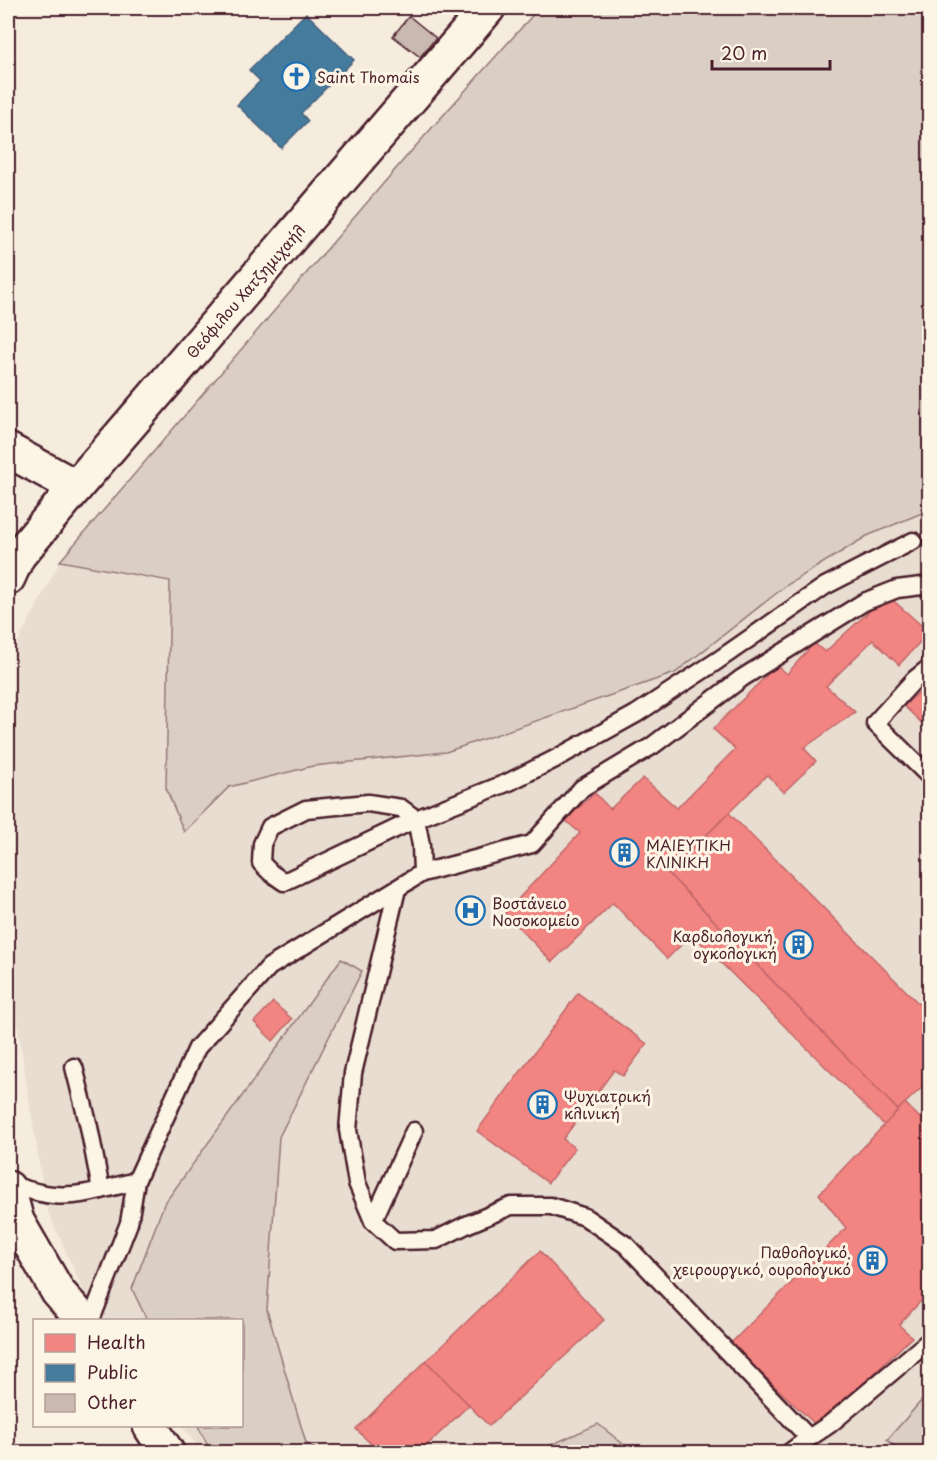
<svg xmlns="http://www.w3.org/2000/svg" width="937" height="1460" viewBox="0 0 937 1460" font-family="'Playpen Sans',sans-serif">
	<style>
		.built { fill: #e8ddd0 }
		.green { fill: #dbcec4; stroke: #927678; stroke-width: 1.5 }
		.health { fill: #f28482; stroke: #c06668; stroke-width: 1.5 }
		.public { fill: #457b9d; stroke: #465f7b; stroke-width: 1.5 }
		.building { fill: #cab9b1; stroke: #4a1f2b; stroke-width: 1.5 }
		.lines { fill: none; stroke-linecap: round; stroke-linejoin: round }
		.lane-casing { stroke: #4a1f2b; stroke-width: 21 }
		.street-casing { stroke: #4a1f2b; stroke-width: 38 }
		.lane { stroke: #fcf5e5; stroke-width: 16 }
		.street { stroke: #fcf5e5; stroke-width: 33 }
		.labels { text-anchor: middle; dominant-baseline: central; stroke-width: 6; stroke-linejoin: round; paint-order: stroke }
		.poi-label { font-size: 15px; fill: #4a1f2b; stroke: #fcf5e5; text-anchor: start }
		.street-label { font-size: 15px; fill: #4a1f2b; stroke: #fcf5e5 }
	</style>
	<rect width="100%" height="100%" fill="#f5ecde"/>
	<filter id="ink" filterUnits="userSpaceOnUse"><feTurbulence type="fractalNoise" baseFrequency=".0167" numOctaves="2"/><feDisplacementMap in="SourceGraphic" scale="12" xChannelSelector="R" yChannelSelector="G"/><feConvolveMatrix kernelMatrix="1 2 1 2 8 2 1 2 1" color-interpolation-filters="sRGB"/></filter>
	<g filter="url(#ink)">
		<!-- built -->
		<polygon class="built" points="929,510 929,1452 202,1452 182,1426 242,1426 242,1320 104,1320 85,1294 46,1207 12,991 14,650 60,561 170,581 184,832 229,787 313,766 446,752 675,673 787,585 867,536"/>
		<!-- green -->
		<g class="green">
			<polygon points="539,8 929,8 929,510 867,536 787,585 675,673 446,752 313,766 229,787 184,832 166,788 170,581 60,561 406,157"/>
			<polygon points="341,959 362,971 279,1137 267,1310 306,1443 320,1452 211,1452 198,1426 242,1426 242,1320 147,1320 132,1289 164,1204"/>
			<polygon points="929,1392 929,1452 902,1452 887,1440"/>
			<polygon points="598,1424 633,1452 535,1452"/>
		</g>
		<!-- health -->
		<g class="health">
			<polygon points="887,595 929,632 899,665 873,640 826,686 855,712 804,748 816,761 784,792 767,775 668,873 898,1110 885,1126 692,934 667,959 613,903 552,962 505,913 580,833 565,820 595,793 610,809 643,778 677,808 735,749 713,729 777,665 787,674 814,643 825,652"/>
			<polygon points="930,682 930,731 904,706"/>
			<polygon points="729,813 930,1015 930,1080 898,1110 668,873"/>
			<polygon points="578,993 647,1044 623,1076 614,1070 563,1139 575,1148 548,1183 477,1131"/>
			<polygon points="273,1002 292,1019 273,1041 254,1022"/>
			<polygon points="905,1103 920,1118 930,1105 930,1291 899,1325 912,1337 818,1427 730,1344 846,1228 819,1194"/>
			<polygon points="540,1251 604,1320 489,1426 426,1361"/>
			<polygon points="426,1361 469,1405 420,1452 379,1452 356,1429"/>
		</g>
		<!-- public -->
		<polygon class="public" points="306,13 354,60 301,113 308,121 281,148 237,105 260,81 249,70"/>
		<!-- building -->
		<polygon class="building" points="409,16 436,38 420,57 393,36"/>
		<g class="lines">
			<defs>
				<g id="lane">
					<polyline points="930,667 915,679 875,723 930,777"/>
					<polyline points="422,873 421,845 416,819 401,808 368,803 306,809 270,827 262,844 261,863 271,873 284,882 416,819 509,782 555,759 636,714 717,661 825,586 913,541"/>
					<polyline points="397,889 353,1073 348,1130 357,1183 373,1221 395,1241 436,1240 466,1225 511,1206 551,1206 585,1217 626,1245 809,1438 830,1424 930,1340"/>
					<polyline points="74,1067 89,1127 101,1190"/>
					<path d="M8,1184c14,4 30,10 45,11 28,3 57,-8 83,-14"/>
					<polyline points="373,1221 414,1131"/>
					<polyline points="91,1320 129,1223 136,1181 197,1048 269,967 422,873 532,844 582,788 652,746 742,678 864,602 897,589 930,585"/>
					<polyline points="790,1452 809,1438"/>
				</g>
				<g id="street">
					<polyline points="8,450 76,487"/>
					<polyline points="8,578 18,556 76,487 488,8"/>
					<polyline points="8,1188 17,1221 58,1292 83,1320"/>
					<polyline points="150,1426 167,1452"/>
				</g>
			</defs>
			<!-- lane casing -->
			<use href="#lane" class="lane-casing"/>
			<!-- street casing -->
			<use href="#street" class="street-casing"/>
			<!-- lane -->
			<use href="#lane" class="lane"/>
			<!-- street -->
			<use href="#street" class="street"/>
		</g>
	</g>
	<!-- icons -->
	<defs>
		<symbol id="church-ring" viewBox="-11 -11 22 22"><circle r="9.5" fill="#fcf5e5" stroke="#1f6fb2" stroke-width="1.5"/><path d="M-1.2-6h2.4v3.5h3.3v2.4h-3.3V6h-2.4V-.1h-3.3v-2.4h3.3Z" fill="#1f6fb2"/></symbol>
		<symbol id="building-ring" viewBox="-11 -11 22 22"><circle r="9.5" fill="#fcf5e5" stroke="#1f6fb2" stroke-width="1.5"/><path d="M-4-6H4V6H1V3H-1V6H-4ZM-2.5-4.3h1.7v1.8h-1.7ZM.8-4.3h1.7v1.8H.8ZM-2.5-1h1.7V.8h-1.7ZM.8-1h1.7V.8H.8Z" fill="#1f6fb2"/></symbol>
		<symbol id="hospital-ring" viewBox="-11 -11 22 22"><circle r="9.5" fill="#fcf5e5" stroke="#1f6fb2" stroke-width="1.5"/><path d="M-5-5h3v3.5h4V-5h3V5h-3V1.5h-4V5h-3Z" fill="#1f6fb2"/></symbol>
	</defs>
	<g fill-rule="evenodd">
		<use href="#church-ring" x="280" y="60" width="33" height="33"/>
		<use href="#building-ring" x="608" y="836" width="33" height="33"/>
		<use href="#hospital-ring" x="454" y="894" width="33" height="33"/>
		<use href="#building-ring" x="782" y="928" width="33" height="33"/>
		<use href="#building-ring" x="526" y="1088" width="33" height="33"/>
		<use href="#building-ring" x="856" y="1244" width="33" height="33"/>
	</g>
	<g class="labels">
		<!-- poi labels -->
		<g class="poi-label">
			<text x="317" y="76">Saint Thomais</text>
			<text x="646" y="844">ΜΑΙΕΥΤΙΚΗ<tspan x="646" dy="17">ΚΛΙΝΙΚΗ</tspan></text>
			<text x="492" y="902">Βοστάνειο<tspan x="492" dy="17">Νοσοκομείο</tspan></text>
			<text x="777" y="935" text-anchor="end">Καρδιολογική,<tspan x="777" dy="17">ογκολογική</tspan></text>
			<text x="564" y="1095">Ψυχιατρική<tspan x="564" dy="17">κλινική</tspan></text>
			<text x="851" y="1251" text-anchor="end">Παθολογικό,<tspan x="851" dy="17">χειρουργικό, ουρολογικό</tspan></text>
		</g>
		<!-- street labels -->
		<g class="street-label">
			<text transform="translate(245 291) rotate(-49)">Θεόφιλου Χατζημιχαήλ</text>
		</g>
	</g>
	<!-- margin -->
	<rect width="937" height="1460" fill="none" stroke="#fcf5e5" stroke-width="30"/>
	<rect x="15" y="15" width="907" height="1430" fill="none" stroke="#4a1f2b" stroke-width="2" filter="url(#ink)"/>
	<!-- legend -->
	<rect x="33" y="1319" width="210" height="108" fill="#fcf5e5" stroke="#b59f9b" stroke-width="1.5"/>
	<rect x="45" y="1334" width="30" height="18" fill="#f28482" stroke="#b59f9b" stroke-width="1.5"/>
	<text x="87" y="1349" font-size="18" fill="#4a1f2b">Health</text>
	<rect x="45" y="1364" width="30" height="18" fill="#457b9d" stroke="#b59f9b" stroke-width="1.5"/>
	<text x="87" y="1379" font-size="18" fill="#4a1f2b">Public</text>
	<rect x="45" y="1394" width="30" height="18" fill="#cab9b1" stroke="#b59f9b" stroke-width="1.5"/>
	<text x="87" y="1409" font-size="18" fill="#4a1f2b">Other</text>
	<!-- scale -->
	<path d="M712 60v9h118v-9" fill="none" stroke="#4a1f2b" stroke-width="3"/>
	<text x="721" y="60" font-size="18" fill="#4a1f2b" stroke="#fcf5e5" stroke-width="4.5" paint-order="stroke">20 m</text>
</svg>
